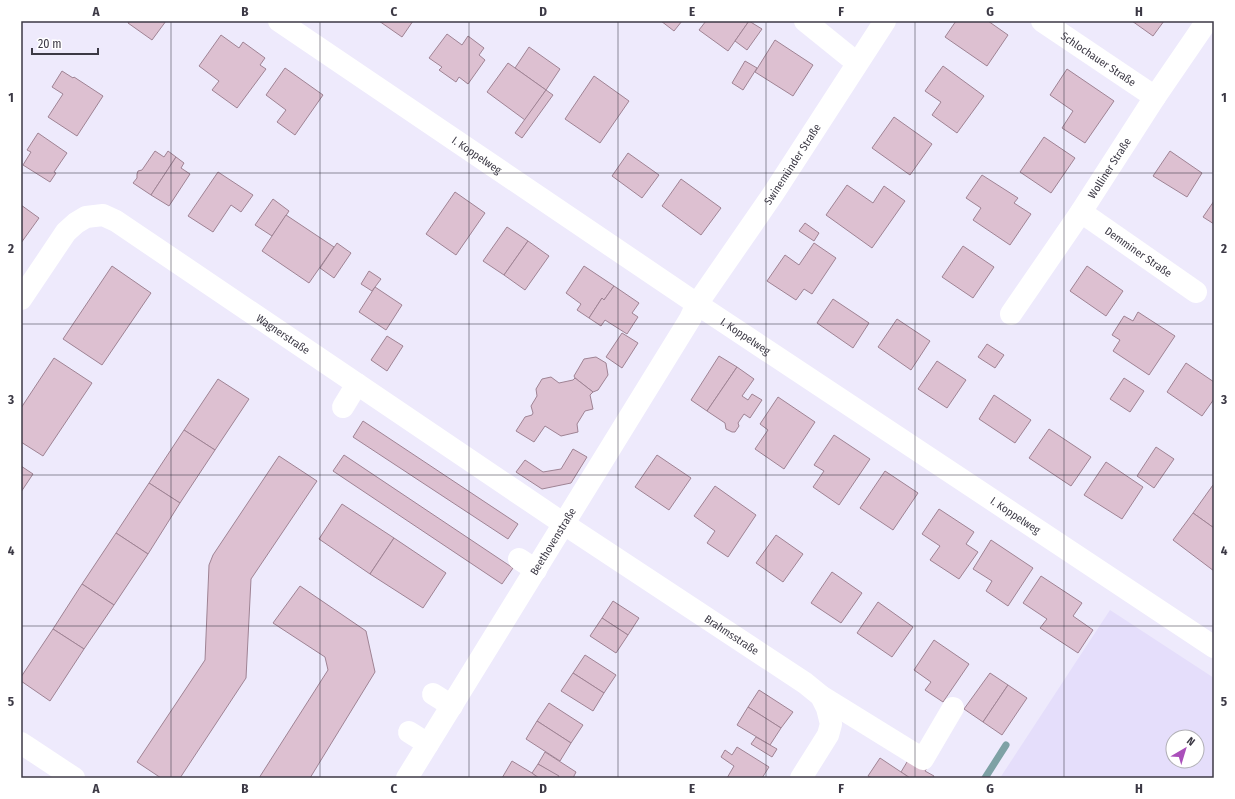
<svg xmlns="http://www.w3.org/2000/svg" width="1235" height="799" viewBox="0 0 1235 799" font-family="'Fira Sans Condensed',sans-serif">
	<style>
		.built { fill: #e5defb; fill-rule: evenodd }
		.lines { fill: none; stroke-linecap: round; stroke-linejoin: round }
		.stream { stroke: #7ea1a5; stroke-width: 7 }
		.building { fill: #ddc0d1; stroke: #9f8394 }
		.minor { stroke: #fff; stroke-width: 22 }
		.grid { fill: none; stroke: #3c3945; stroke-width: 1; stroke-opacity: 0.55 }
		.labels { text-anchor: middle; dominant-baseline: central; stroke-width: 3; stroke-linejoin: round; paint-order: stroke }
		.street-label { font-size: 11px; fill: #3c3945; stroke: #fff }
		.neatline { fill: none; stroke: #3c3945; stroke-width: 1.5 }
		.grid-label { font-size: 13px; text-anchor: middle; font-weight: bold; fill: #3c3945 }
	</style>
	<rect width="100%" height="100%" fill="#eeeafc"/>
	<!-- built -->
	<path class="built" d="M1110,610l104,68v100h-214zM1173,737h24v24h-24z"/>
	<g class="lines">
		<!-- stream -->
		<polyline class="stream" points="985,778 1006,745"/>
	</g>
	<!-- building -->
	<g class="building">
		<polygon points="129,21 166,21 152,40 128,23"/>
		<polygon points="379,21 413,21 402,37"/>
		<polygon points="661,21 682,21 674,31"/>
		<polygon points="706,21 749,21 728,51 699,30"/>
		<polygon points="749,21 762,29 747,50 735,41"/>
		<polygon points="956,21 988,21 1008,35 987,66 945,37"/>
		<polygon points="1132,21 1164,21 1153,36"/>
		<polygon points="447,34 462,45 468,36 484,48 479,55 485,60 468,84 459,77 456,82 439,70 442,67 429,58"/>
		<polygon points="221,35 239,48 243,42 265,58 260,65 266,69 237,108 212,90 219,81 199,66"/>
		<polygon points="775,40 813,65 793,96 755,72"/>
		<polygon points="529,47 560,69 546,90 515,68"/>
		<polygon points="745,61 757,68 743,90 732,83"/>
		<polygon points="508,63 546,90 525,120 487,92"/>
		<polygon points="943,66 984,96 957,133 932,115 941,102 925,91"/>
		<polygon points="285,68 323,95 295,135 277,122 286,110 266,95"/>
		<polygon points="1067,69 1114,101 1085,143 1062,128 1073,111 1050,95"/>
		<polygon points="62,71 73,78 74,77 103,96 77,136 48,117 63,94 52,87"/>
		<polygon points="594,76 629,101 600,143 565,119"/>
		<polygon points="546,90 553,95 522,138 515,133"/>
		<polygon points="894,117 932,144 910,175 872,148"/>
		<polygon points="38,133 67,153 54,172 56,173 50,182 23,165 31,152 27,150"/>
		<polygon points="1044,137 1075,158 1051,193 1020,172"/>
		<polygon points="155,151 164,157 168,151 176,157 151,195 133,183 137,178 137,174 138,171 142,170"/>
		<polygon points="1170,151 1202,173 1187,197 1153,176"/>
		<polygon points="628,153 659,175 642,198 612,176"/>
		<polygon points="176,157 184,163 181,168 190,174 169,206 151,195"/>
		<polygon points="218,172 253,195 241,212 231,205 213,232 188,216"/>
		<polygon points="982,175 1018,198 1014,203 1031,214 1010,245 973,220 981,208 966,198"/>
		<polygon points="681,179 721,208 701,235 662,206"/>
		<polygon points="847,185 873,203 884,186 905,201 872,248 826,215"/>
		<polygon points="455,192 485,213 456,255 426,234"/>
		<polygon points="273,199 289,211 272,236 255,225"/>
		<polygon points="1214,201 1214,224 1203,217"/>
		<polygon points="21,205 39,218 21,243"/>
		<polygon points="286,215 334,247 309,283 262,251"/>
		<polygon points="805,223 819,233 814,241 799,231"/>
		<polygon points="507,227 528,241 504,275 483,261"/>
		<polygon points="528,241 549,256 525,290 504,275"/>
		<polygon points="337,243 351,253 334,278 320,268"/>
		<polygon points="814,243 836,258 812,294 804,289 796,300 767,281 785,255 799,265"/>
		<polygon points="963,246 994,267 973,298 942,277"/>
		<polygon points="112,266 151,293 102,365 63,339"/>
		<polygon points="584,266 614,286 604,300 602,298 589,318 577,310 581,304 566,293"/>
		<polygon points="1087,266 1123,291 1106,316 1070,291"/>
		<polygon points="369,271 381,279 372,291 361,284"/>
		<polygon points="614,286 639,303 632,313 638,317 627,334 605,320 601,326 589,318 602,298 604,300"/>
		<polygon points="375,287 402,305 386,330 359,312"/>
		<polygon points="833,299 869,323 853,348 817,323"/>
		<polygon points="1138,312 1175,336 1149,375 1113,351 1120,340 1112,335 1124,316 1133,321"/>
		<polygon points="897,319 930,341 911,370 878,347"/>
		<polygon points="622,333 638,343 622,368 606,357"/>
		<polygon points="387,336 403,346 387,371 371,360"/>
		<polygon points="987,344 1004,355 995,368 978,357"/>
		<polygon points="719,356 737,367 707,411 691,400"/>
		<polygon points="596,357 606,363 608,375 598,390 593,392 575,378 574,376 584,359"/>
		<polygon points="54,358 92,383 43,456 21,442 21,408"/>
		<polygon points="937,361 966,380 947,408 918,389"/>
		<polygon points="1186,363 1214,382 1214,399 1202,416 1167,392"/>
		<polygon points="737,367 754,379 742,396 748,400 752,394 762,400 750,418 744,414 738,423 739,426 735,432 732,432 726,429 725,423 707,411"/>
		<polygon points="551,377 559,383 573,380 575,378 593,392 590,395 593,409 585,411 577,424 578,432 561,436 545,426 534,442 516,431 525,417 532,415 533,413 531,406 537,396 536,389 542,379"/>
		<polygon points="1124,378 1144,391 1130,412 1110,399"/>
		<polygon points="218,379 249,399 215,450 184,430"/>
		<polygon points="994,395 1031,420 1015,443 979,419"/>
		<polygon points="778,397 815,422 784,469 755,449 768,430 760,424"/>
		<polygon points="363,421 518,524 508,539 353,437"/>
		<polygon points="1049,429 1091,457 1071,486 1029,458"/>
		<polygon points="184,430 215,450 180,503 149,483"/>
		<polygon points="834,435 870,459 839,505 813,487 824,471 814,465"/>
		<polygon points="1156,447 1174,459 1154,488 1137,476"/>
		<polygon points="573,449 587,457 571,483 542,489 516,472 525,460 543,472 561,469"/>
		<polygon points="344,455 513,568 502,584 333,471"/>
		<polygon points="657,455 691,478 669,510 635,487"/>
		<polygon points="279,456 317,481 251,579 246,678 180,778 161,778 137,762 205,660 209,565 213,555"/>
		<polygon points="1106,462 1143,487 1122,519 1084,495"/>
		<polygon points="21,466 33,474 21,492"/>
		<polygon points="885,471 918,493 893,530 860,508"/>
		<polygon points="149,483 180,503 148,554 116,533"/>
		<polygon points="1213,485 1214,486 1214,528 1193,513"/>
		<polygon points="715,486 756,515 728,557 707,543 715,531 694,516"/>
		<polygon points="342,504 394,538 370,574 319,539"/>
		<polygon points="939,509 974,532 966,544 978,552 959,579 930,560 940,546 922,534"/>
		<polygon points="1193,513 1214,528 1214,571 1173,540"/>
		<polygon points="116,533 148,554 114,605 82,584"/>
		<polygon points="776,535 803,554 783,582 756,563"/>
		<polygon points="394,538 446,573 423,608 370,574"/>
		<polygon points="991,540 1033,568 1008,606 986,591 992,581 973,569"/>
		<polygon points="832,572 862,593 841,623 811,603"/>
		<polygon points="1041,576 1082,603 1073,616 1093,630 1078,653 1040,628 1047,619 1023,603"/>
		<polygon points="82,584 114,605 84,649 53,629"/>
		<polygon points="300,586 366,631 375,672 310,778 259,778 328,670 325,657 273,623"/>
		<polygon points="613,601 639,618 628,635 602,618"/>
		<polygon points="878,602 913,627 892,657 857,633"/>
		<polygon points="602,618 628,635 616,653 590,636"/>
		<polygon points="53,629 84,649 50,701 21,681 21,677"/>
		<polygon points="934,640 969,664 943,702 925,690 931,682 914,670"/>
		<polygon points="585,655 616,675 604,693 573,673"/>
		<polygon points="573,673 604,693 593,711 561,691"/>
		<polygon points="990,673 1008,685 983,722 964,709"/>
		<polygon points="1008,685 1027,698 1002,735 983,722"/>
		<polygon points="759,690 793,712 781,728 748,707"/>
		<polygon points="549,703 583,725 571,743 537,721"/>
		<polygon points="748,707 781,728 770,745 737,725"/>
		<polygon points="537,721 571,743 560,761 526,739"/>
		<polygon points="756,737 777,749 772,757 751,744"/>
		<polygon points="737,747 769,767 762,778 727,778 734,766 721,757 725,750 732,755"/>
		<polygon points="545,752 576,772 573,778 561,778 538,764"/>
		<polygon points="910,757 927,768 925,771 934,776 933,778 910,778 901,772"/>
		<polygon points="880,758 910,778 872,778 868,776"/>
		<polygon points="512,761 532,773 539,778 502,778"/>
		<polygon points="538,764 559,776 557,778 539,778 532,773"/>
	</g>
	<g class="lines">
		<!-- minor -->
		<g class="minor">
			<path id="s1" d="M279,21l418,283 517,343"/>
			<polyline points="805,21 857,63"/>
			<path id="s2" d="M1042,21l113,76"/>
			<path id="s3" d="M1081,212l115,80"/>
			<path id="s4" d="M21,299l45,-67 10,-9 10,-6 17,-2 13,6 448,303 241,159 16,13 6,12 4,16 -3,11 -27,43"/>
			<path id="s5" d="M1011,314l70,-102 74,-115 52,-76"/>
			<polyline points="343,407 357,384"/>
			<polyline points="519,559 536,570"/>
			<polyline points="433,694 452,706"/>
			<polyline points="821,696 923,759 953,708"/>
			<polyline points="409,732 428,744"/>
			<polyline points="21,743 74,778"/>
			<path id="s6" d="M407,778l283,-459 7,-15 76,-110 112,-173"/>
		</g>
	</g>
	<!-- grid -->
	<path class="grid" d="M171,21v757M320,21v757M469,21v757M618,21v757M766,21v757M915,21v757M1064,21v757M21,173h1193M21,324h1193M21,475h1193M21,626h1193"/>
	<g class="labels">
		<!-- street labels -->
		<g class="street-label">
			<text stroke="none"><textPath href="#s2" startOffset="68">Schlochauer Straße</textPath></text>
			<text stroke="none"><textPath href="#s1" startOffset="239">I. Koppelweg</textPath></text>
			<text stroke="none"><textPath href="#s6" startOffset="725">Swinemünder Straße</textPath></text>
			<text stroke="none"><textPath href="#s5" startOffset="176">Wolliner Straße</textPath></text>
			<text stroke="none"><textPath href="#s3" startOffset="70">Demminer Straße</textPath></text>
			<text stroke="none"><textPath href="#s4" startOffset="339">Wagnerstraße</textPath></text>
			<text stroke="none"><textPath href="#s1" startOffset="563">I. Koppelweg</textPath></text>
			<text stroke="none"><textPath href="#s1" startOffset="887">I. Koppelweg</textPath></text>
			<text stroke="none"><textPath href="#s6" startOffset="278">Beethovenstraße</textPath></text>
			<text stroke="none"><textPath href="#s4" startOffset="879">Brahmsstraße</textPath></text>
		</g>
	</g>
	<!-- border -->
	<rect width="1235" height="799" fill="none" stroke="#ffffff" stroke-width="44"/>
	<!-- north arrow -->
	<g transform="translate(1185 749) rotate(38)"><circle r="19" fill="#ffffff" stroke="#b1b0b5"/>
	<path d="M0-3L7 15L0 10L-7 15Z" fill="#aa4fba"/>
	<text y="-6" font-size="11" font-weight="bold" text-anchor="middle" fill="#3c3945">N</text>
	</g>
	<!-- scale -->
	<path d="M32 48v6h66v-6" fill="none" stroke="#3c3945" stroke-width="2"/>
	<text x="38" y="48" font-size="12" fill="#3c3945" stroke="#ffffff" stroke-width="3" paint-order="stroke">20 m</text>
	<rect x="22" y="22" width="1191" height="755" class="neatline"/>
	<g class="grid-label">
		<text x="96" y="16">A</text>
		<text x="245" y="16">B</text>
		<text x="394" y="16">C</text>
		<text x="543" y="16">D</text>
		<text x="692" y="16">E</text>
		<text x="841" y="16">F</text>
		<text x="990" y="16">G</text>
		<text x="1139" y="16">H</text>
		<text x="11" y="102">1</text>
		<text x="1224" y="102">1</text>
		<text x="11" y="253">2</text>
		<text x="1224" y="253">2</text>
		<text x="11" y="404">3</text>
		<text x="1224" y="404">3</text>
		<text x="11" y="555">4</text>
		<text x="1224" y="555">4</text>
		<text x="11" y="706">5</text>
		<text x="1224" y="706">5</text>
		<text x="96" y="793">A</text>
		<text x="245" y="793">B</text>
		<text x="394" y="793">C</text>
		<text x="543" y="793">D</text>
		<text x="692" y="793">E</text>
		<text x="841" y="793">F</text>
		<text x="990" y="793">G</text>
		<text x="1139" y="793">H</text>
	</g>
</svg>
